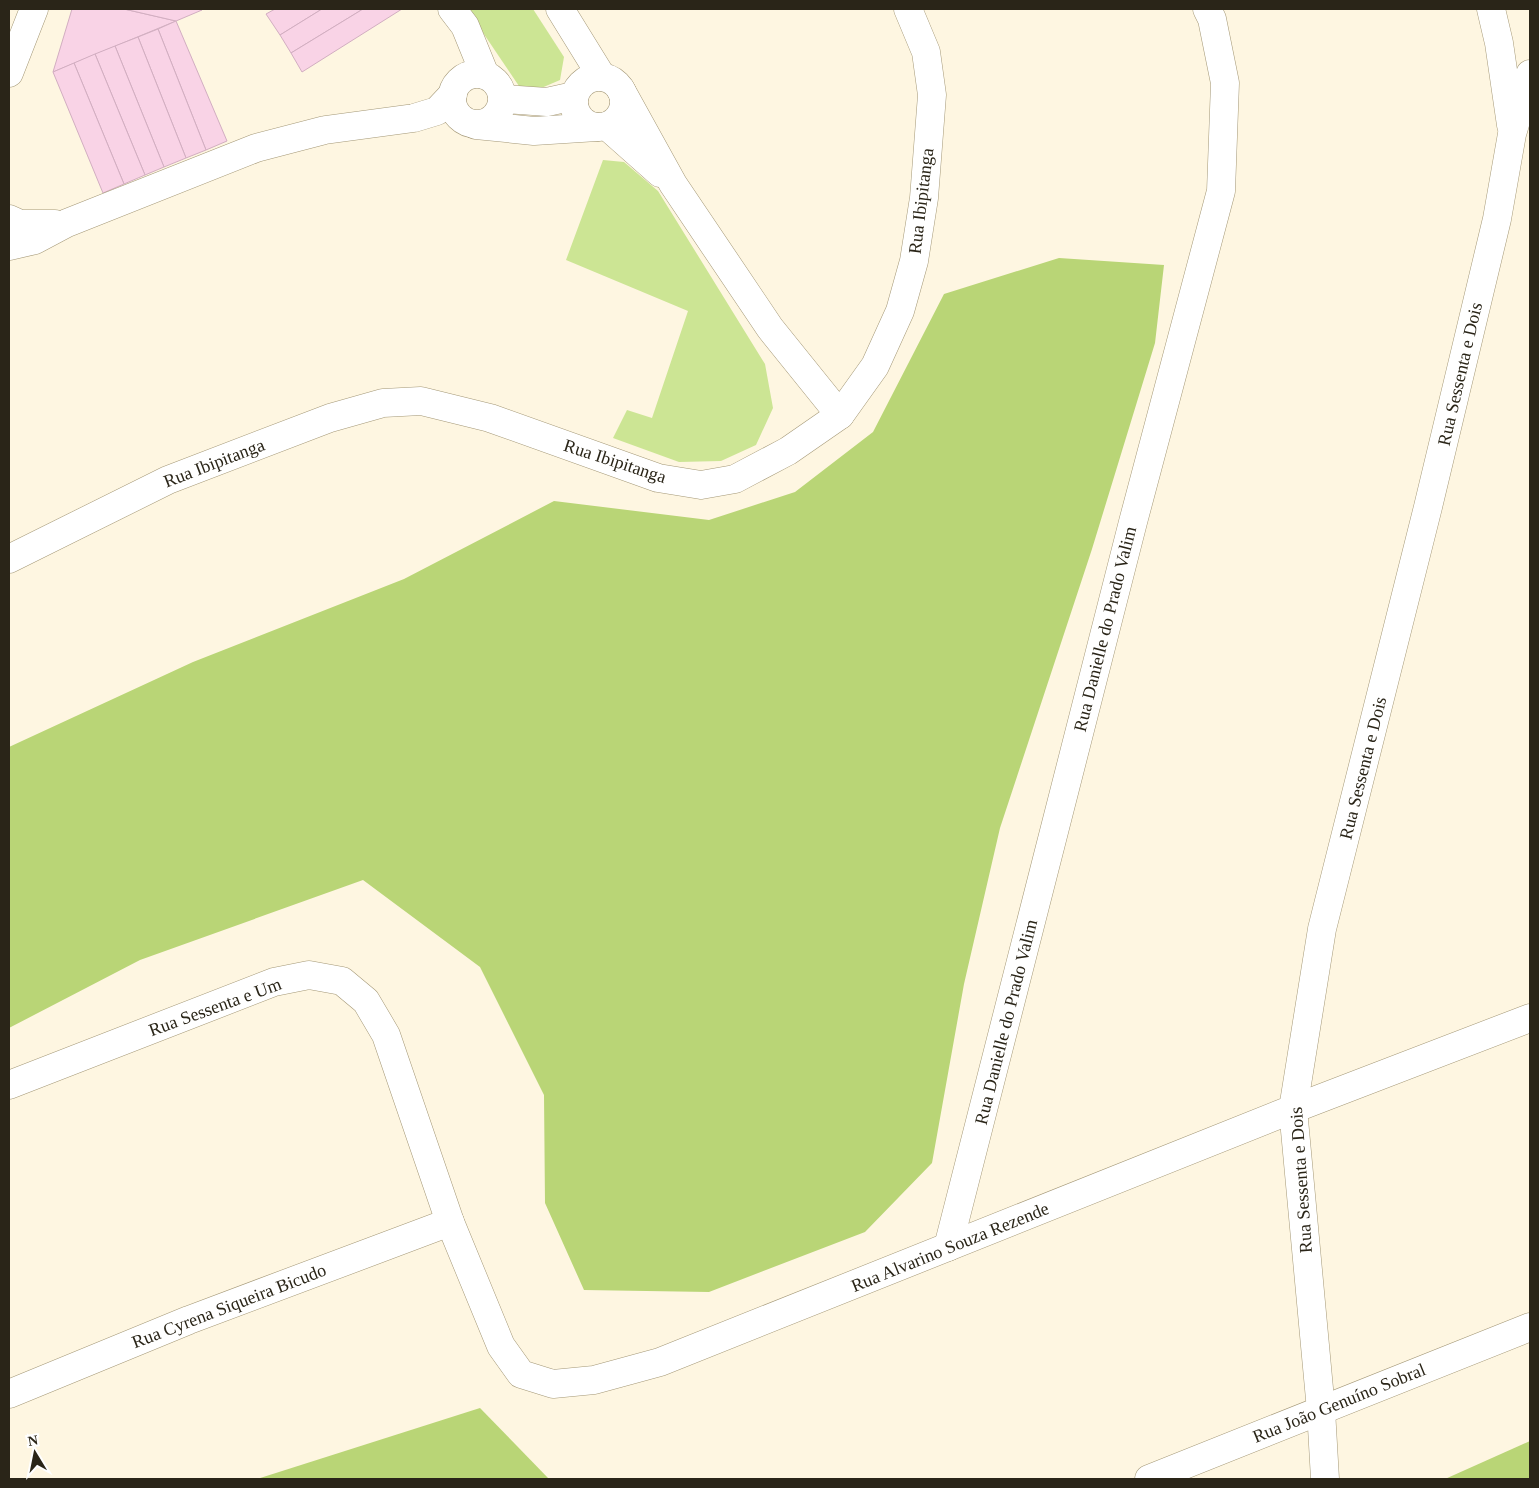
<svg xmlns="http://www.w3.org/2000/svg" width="1539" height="1488" viewBox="0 0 1539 1488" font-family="'Times New Roman',serif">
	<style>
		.green { fill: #cce594 }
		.forest { fill: #b9d576 }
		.building { fill: #f9d3e6; stroke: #d2aec1 }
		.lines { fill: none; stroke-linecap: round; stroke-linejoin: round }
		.minor-casing { stroke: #a49877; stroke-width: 29 }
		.minor { stroke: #fff; stroke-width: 28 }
		.labels { text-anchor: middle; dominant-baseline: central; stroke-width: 4; stroke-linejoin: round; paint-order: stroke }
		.street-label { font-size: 18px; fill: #2a2518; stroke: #fff }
	</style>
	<rect width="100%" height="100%" fill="#fef6e1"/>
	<!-- green -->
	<g class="green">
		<polygon points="467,9 533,9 564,57 560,80 525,95"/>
		<polygon points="603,160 624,162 658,191 765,364 773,408 756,445 721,461 679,462 613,438 627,410 652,418 688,311 566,260"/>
	</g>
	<!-- forest -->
	<g class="forest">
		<polygon points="1059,258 1164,265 1155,343 1092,549 1000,828 964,984 932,1163 865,1232 709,1292 584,1290 545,1203 544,1095 480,967 363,880 140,960 9,1028 9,747 193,662 404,579 554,501 709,520 795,492 873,432 944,294"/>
		<polygon points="480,1408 549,1479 257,1479"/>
		<polygon points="1530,1441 1530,1479 1445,1479"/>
	</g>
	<!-- building -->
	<g class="building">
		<polygon points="72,9 124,9 176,21 53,72"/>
		<polygon points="124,9 195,9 202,10 176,21"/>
		<polygon points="275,9 322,9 280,35 266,14"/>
		<polygon points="322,9 363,9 291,53 280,35"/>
		<polygon points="363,9 402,9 302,72 291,53"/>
		<polygon points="176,21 227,141 206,150 158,29"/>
		<polygon points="158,29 206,150 186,158 138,37"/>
		<polygon points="138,37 186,158 164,167 115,46"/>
		<polygon points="115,46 164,167 145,175 95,54"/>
		<polygon points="95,54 145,175 124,184 74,63"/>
		<polygon points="74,63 124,184 103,193 53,72"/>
	</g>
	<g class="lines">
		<defs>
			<g id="minor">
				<polyline points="452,9 465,26 485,75"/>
				<polyline points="560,9 602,77"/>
				<polyline points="1491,9 1499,43 1511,125"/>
				<polyline points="9,73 34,9"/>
				<circle cx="477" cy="99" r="25"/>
				<circle cx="599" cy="102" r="25"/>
				<polyline points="621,90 673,184 770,328 840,415"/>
				<polyline points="503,99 547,102 574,96"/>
				<polyline points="476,125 534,131 597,127"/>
				<polyline points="607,126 660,173"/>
				<polyline points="9,219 20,224 55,224"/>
				<polyline points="9,246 35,240 67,223 256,148 325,130 414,118 437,111 453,94"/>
				<polyline points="9,559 168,480 330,418 383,403 421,401 490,418 658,478 701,485 735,479 788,451 840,415 875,366 900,311 914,261 924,198 932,95 926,52 908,9"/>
				<polyline points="9,1085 274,982 309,975 342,981 366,1001 386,1035 450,1222 501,1346 521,1374 553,1384 594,1380 660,1362 1293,1109 1530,1018"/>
				<polyline points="948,1247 1133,522 1221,191 1225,83 1212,19 1207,9"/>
				<polyline points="9,1394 189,1320 450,1222"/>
				<polyline points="1149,1479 1530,1327"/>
				<polyline points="1325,1479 1321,1410 1293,1109 1322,929 1428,507 1497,219 1512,134 1530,74"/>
			</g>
		</defs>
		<!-- minor casing -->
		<use href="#minor" class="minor-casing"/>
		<!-- minor -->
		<use href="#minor" class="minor"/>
	</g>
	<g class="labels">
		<!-- street labels -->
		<g class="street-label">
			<text transform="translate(921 201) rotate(-83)">Rua Ibipitanga</text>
			<text transform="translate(1460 374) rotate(-77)">Rua Sessenta e Dois</text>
			<text transform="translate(615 461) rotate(18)">Rua Ibipitanga</text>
			<text transform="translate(214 463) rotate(-21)">Rua Ibipitanga</text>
			<text transform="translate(1105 629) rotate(-76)">Rua Danielle do Prado Valim</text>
			<text transform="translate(1363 768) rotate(-76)">Rua Sessenta e Dois</text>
			<text transform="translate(215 1007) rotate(-20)">Rua Sessenta e Um</text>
			<text transform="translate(1006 1022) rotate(-76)">Rua Danielle do Prado Valim</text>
			<text transform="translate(1301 1180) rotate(-94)">Rua Sessenta e Dois</text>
			<text transform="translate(950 1247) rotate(-22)">Rua Alvarino Souza Rezende</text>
			<text transform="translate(229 1306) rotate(-21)">Rua Cyrena Siqueira Bicudo</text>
			<text transform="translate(1339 1403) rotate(-22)">Rua João Genuíno Sobral</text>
		</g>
	</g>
	<!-- border -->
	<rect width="1539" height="1488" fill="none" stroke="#2a2518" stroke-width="20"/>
	<!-- north arrow -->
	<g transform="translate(35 1453) rotate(350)" stroke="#ffffff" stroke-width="4" paint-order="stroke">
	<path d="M0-4L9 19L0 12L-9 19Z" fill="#2a2518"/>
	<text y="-8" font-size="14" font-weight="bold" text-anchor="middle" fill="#2a2518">N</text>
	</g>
</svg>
